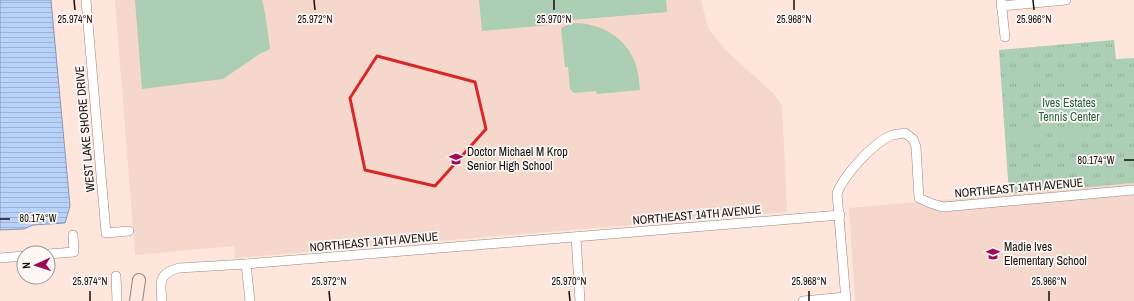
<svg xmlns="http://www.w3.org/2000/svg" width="1134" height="301" viewBox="0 0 1134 301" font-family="'Archivo Narrow',sans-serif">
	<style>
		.built { fill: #f6d7cb }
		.grass { fill: url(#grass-tufts) }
		.pitch { fill: #abceb5 }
		.water { fill: url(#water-rules); stroke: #8897b1 }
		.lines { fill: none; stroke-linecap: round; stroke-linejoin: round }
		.street-casing { stroke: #99847c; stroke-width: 10 }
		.secondary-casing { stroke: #99847c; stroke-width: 14 }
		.street { stroke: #fff; stroke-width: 9 }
		.secondary { stroke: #fce8e1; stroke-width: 12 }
		.marked { fill: none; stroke: #d62828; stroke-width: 3; stroke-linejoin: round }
		.ticks { fill: none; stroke: #140c0a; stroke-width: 1.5 }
		.labels { text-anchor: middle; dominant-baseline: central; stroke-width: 3.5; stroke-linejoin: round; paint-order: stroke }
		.park-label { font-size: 12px; fill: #24653e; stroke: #fdf8f6 }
		.street-label { font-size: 12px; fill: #140c0a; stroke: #fdf8f6 }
		.poi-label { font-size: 12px; fill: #140c0a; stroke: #fdf8f6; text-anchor: start }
		.ticks-label { font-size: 10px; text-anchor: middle; fill: #140c0a; stroke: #fdf8f6; stroke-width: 3.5; stroke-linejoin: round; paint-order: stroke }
	</style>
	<defs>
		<pattern id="grass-tufts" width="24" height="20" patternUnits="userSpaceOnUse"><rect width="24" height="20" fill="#abceb5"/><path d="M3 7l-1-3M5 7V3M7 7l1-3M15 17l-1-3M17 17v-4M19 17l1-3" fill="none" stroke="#92b09a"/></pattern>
		<pattern id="water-rules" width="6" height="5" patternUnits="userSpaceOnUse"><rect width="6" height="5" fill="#b9d2f9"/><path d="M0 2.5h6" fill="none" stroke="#9eb3d4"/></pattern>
	</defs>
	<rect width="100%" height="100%" fill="#fee6dd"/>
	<!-- built -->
	<g class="built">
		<polygon points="115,0 701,0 708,28 728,52 773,93 782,105 787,212 235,258 234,246 135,255"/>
		<polygon points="1134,183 1134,301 855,301 849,208"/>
	</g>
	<!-- grass -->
	<polygon class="grass" points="1114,40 1116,59 1134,58 1134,183 1009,194 999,50"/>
	<!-- pitch -->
	<g class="pitch">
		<polygon points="135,0 262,0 265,13 270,48 267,51 261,53 223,79 142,89"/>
		<polygon points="479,0 666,0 667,12 549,22 549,25 482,31"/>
		<path d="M571,23c26,-1 53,12 63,37 4,9 5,20 6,30l-43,4 -1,-3 -22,2 -4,-4 -2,-22h-3l-4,-39z"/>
		<polygon points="1080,67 1081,79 1055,80 1055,68"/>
		<polygon points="1041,70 1042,82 1016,84 1015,72"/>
		<polygon points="1082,87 1083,99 1057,101 1056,89"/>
		<polygon points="1084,107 1084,119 1059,121 1058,109"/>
		<polygon points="1085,128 1086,140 1060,141 1059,129"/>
		<polygon points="1046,132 1047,143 1021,145 1020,133"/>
	</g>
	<!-- water -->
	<polygon class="water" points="0,0 51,0 70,206 65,223 33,225 24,229 0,230"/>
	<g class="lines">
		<defs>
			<g id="street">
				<polyline points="86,0 106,233 129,231"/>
				<polyline points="1001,0 1005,37"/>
				<polyline points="1001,6 1066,0"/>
				<polyline points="576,237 580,301"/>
				<polyline points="48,254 74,252 73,235"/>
				<polyline points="0,258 24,256"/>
				<polyline points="246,264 250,301"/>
				<polyline points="116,276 117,301"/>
				<path d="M162,301c-2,-18 -4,-28 17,-33l67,-4 594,-49"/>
				<polyline points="803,301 846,297"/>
				<path d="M846,301l-9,-108c8,-19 36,-50 55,-58 4,-1 9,-1 13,-2l8,6 3,8 3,51 11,5 13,4 191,-17"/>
			</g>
			<polyline id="secondary" points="136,301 139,280"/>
		</defs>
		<!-- street casing -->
		<use href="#street" class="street-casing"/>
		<!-- secondary casing -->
		<use href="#secondary" class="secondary-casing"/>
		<!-- street -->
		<use href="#street" class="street"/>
		<!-- secondary -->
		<use href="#secondary" class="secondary"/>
	</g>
	<!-- marked area -->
	<path class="marked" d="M377,56l98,26 11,47 -51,57 -70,-16 -15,-72z"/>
	<!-- ticks -->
	<path class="ticks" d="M74,0l1,10M314,0l1,10M554,0v10M794,0v10M1033,0l1,10M1124,160h10M0,219h10M90,291v10M329,291l1,10M569,291l1,10M809,291v10M1049,291v10"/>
	<!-- icons -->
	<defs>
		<symbol id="school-bare" viewBox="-9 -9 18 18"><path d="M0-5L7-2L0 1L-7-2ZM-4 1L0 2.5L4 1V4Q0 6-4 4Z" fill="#9c0957" stroke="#fdf8f6" stroke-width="2.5" paint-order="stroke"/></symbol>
	</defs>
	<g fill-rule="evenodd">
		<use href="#school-bare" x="446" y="149" width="20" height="20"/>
		<use href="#school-bare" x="983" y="244" width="20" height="20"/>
	</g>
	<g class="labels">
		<!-- park labels -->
		<g class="park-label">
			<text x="1069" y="103">Ives Estates<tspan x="1069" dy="14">Tennis Center</tspan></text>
		</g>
		<!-- street labels -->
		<g class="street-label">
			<text transform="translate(85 129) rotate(-95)">WEST LAKE SHORE DRIVE</text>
			<text transform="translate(1019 188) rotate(-5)">NORTHEAST 14TH AVENUE</text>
			<text transform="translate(697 215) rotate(-5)">NORTHEAST 14TH AVENUE</text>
			<text transform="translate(374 242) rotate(-5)">NORTHEAST 14TH AVENUE</text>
		</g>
		<!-- poi labels -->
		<g class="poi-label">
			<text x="467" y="152">Doctor Michael M Krop<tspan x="467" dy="14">Senior High School</tspan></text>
			<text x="1004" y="247">Madie Ives<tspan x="1004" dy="14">Elementary School</tspan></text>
		</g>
	</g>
	<g class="ticks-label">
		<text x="75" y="23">25.974°N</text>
		<text x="315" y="23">25.972°N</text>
		<text x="554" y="23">25.970°N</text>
		<text x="794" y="23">25.968°N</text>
		<text x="1034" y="23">25.966°N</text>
		<text x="1096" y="164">80.174°W</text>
		<text x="38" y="222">80.174°W</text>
		<text x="90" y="285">25.974°N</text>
		<text x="329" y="285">25.972°N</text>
		<text x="569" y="285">25.970°N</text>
		<text x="809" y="285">25.968°N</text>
		<text x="1049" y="285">25.966°N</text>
	</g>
	<!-- north arrow -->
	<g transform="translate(36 265) rotate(267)"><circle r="19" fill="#fdf8f6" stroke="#a09a98"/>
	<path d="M0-3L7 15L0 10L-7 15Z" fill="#9c0957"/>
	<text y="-6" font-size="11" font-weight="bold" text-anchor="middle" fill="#140c0a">N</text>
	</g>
</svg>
